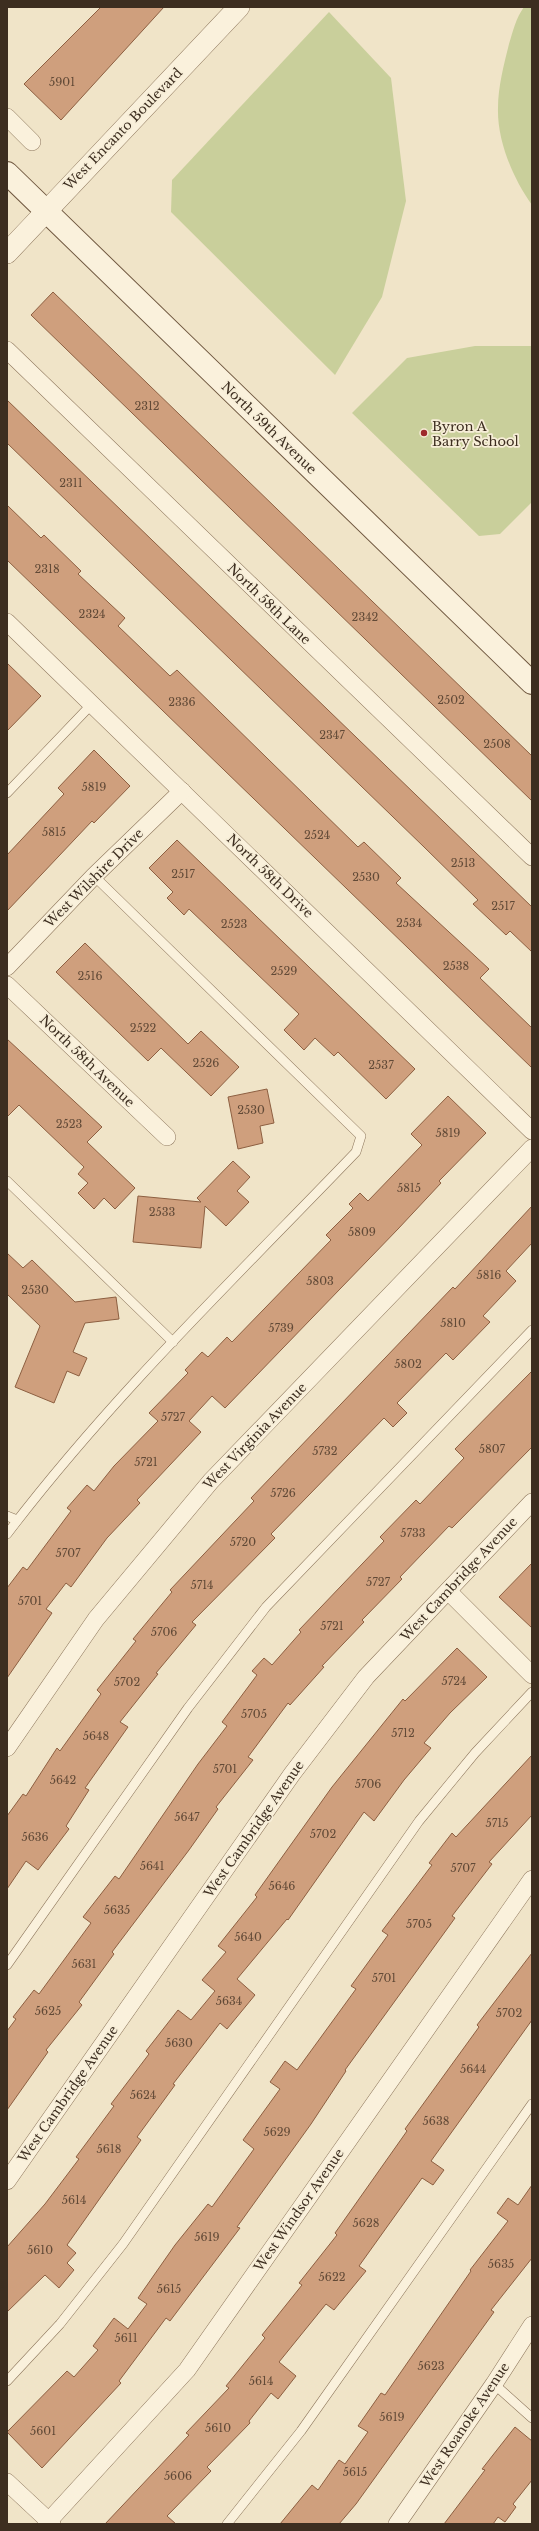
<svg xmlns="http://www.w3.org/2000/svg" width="539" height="2531" viewBox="0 0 539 2531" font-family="'Libre Baskerville',serif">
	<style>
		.green { fill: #c9cf9b }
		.building { fill: #cf9f7d; stroke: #8d5f41 }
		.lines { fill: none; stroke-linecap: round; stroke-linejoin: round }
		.service-casing { stroke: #8d765c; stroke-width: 10 }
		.minor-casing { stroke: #8d765c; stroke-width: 18 }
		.tertiary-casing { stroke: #8d765c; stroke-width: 22 }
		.secondary-casing { stroke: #6f573f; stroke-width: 24 }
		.service { stroke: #faf1dc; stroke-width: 9 }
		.minor { stroke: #faf1dc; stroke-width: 17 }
		.tertiary { stroke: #faf1dc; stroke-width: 21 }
		.secondary { stroke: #faf1dc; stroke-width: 22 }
		.poi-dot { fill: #9e2a2b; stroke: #f7eed8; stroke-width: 1.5 }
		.labels { text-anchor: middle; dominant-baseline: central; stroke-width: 3.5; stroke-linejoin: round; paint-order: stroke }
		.number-label { font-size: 11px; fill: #624a37 }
		.street-label { font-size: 13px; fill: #3d2e20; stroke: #f7eed8 }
		.poi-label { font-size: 13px; fill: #3d2e20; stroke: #f7eed8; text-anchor: start }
	</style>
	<rect width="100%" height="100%" fill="#f0e4c8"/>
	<!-- green -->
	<g class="green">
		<path d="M524,7h8v198c-19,-26 -35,-65 -34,-97 0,-21 6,-44 11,-64 4,-13 7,-26 15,-37z"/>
		<polygon points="329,12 391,78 406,201 382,297 335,375 171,212 172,180"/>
		<polygon points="475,346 532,346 532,502 500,534 479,536 352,413 407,358"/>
	</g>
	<!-- building -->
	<g class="building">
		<polygon points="101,7 164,7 61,120 24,84"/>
		<polygon points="53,292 532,756 532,801 31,315"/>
		<polygon points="7,400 532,907 532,952 510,931 506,935 473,904 478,900 424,847 7,443"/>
		<polygon points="7,505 41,538 44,535 81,571 78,574 125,618 118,626 170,676 177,670 358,847 364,842 401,878 396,883 489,969 480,978 532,1028 532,1068 7,560"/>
		<polygon points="7,663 41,696 7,731"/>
		<polygon points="94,750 130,786 94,823 92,821 7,911 7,855 64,794 58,788"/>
		<polygon points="177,840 415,1069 386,1099 338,1052 334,1056 315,1038 304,1050 284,1030 299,1014 189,909 184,915 167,898 173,892 149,868"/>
		<polygon points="85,943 188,1044 201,1031 239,1067 211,1096 161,1048 148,1061 56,972"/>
		<polygon points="7,1039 102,1127 87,1142 135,1188 115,1209 104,1198 94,1209 78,1193 88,1183 78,1174 84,1167 19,1105 7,1117"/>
		<polygon points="267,1089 274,1123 260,1126 263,1143 238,1149 228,1097"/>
		<polygon points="448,1096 486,1133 439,1181 441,1183 398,1229 225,1408 212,1396 189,1421 201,1432 137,1500 140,1503 107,1538 71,1587 66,1583 46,1609 52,1613 7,1678 7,1588 23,1567 27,1570 71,1511 67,1508 87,1485 94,1491 114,1466 158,1421 149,1413 188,1373 185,1370 202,1352 208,1357 227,1337 232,1342 331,1240 326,1235 353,1208 349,1204 360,1193 368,1201 422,1145 411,1134"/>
		<polygon points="233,1161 250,1177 237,1191 249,1202 226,1226 205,1206 201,1248 133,1242 138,1196 201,1202 197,1198"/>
		<polygon points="532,1206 532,1243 506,1271 516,1281 483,1316 490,1322 453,1360 446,1353 397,1403 407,1413 393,1427 384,1418 271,1534 275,1538 192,1622 196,1625 156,1673 158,1674 120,1722 128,1727 85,1788 89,1790 66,1826 69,1829 38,1870 26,1861 7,1889 7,1816 23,1794 26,1796 57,1748 60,1751 101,1694 97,1690 136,1641 133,1639 172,1592 170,1590 254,1501 251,1498 453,1287 455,1289"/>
		<polygon points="7,1253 23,1268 32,1260 75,1302 116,1297 119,1319 85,1323 73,1352 87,1358 79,1376 67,1371 54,1403 15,1387 40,1326 7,1294"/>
		<polygon points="532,1371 532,1447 452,1528 449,1526 400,1577 402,1579 362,1620 364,1622 322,1666 324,1667 290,1705 288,1703 248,1757 253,1760 216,1807 218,1809 189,1850 112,1952 114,1954 79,2002 82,2005 46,2050 48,2052 7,2110 7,2031 16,2019 13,2017 34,1990 39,1994 91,1923 83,1917 115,1876 119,1879 198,1764 227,1726 222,1722 257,1675 252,1671 264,1658 272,1665 301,1632 299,1630 384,1541 380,1537 416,1500 420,1504 464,1458 455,1449"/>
		<polygon points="532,1563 532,1628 499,1597"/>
		<polygon points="457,1648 487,1677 450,1713 424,1743 431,1748 404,1780 374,1821 364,1812 288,1920 287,1919 237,1979 255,1995 227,2029 220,2023 173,2084 175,2085 137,2137 141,2140 67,2245 76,2253 67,2263 74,2270 59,2288 45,2275 7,2312 7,2247 45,2204 79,2159 76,2157 114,2106 111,2104 149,2054 146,2051 178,2010 191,2020 215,1991 202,1980 226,1952 218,1946 257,1897 255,1895 332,1787 403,1699 405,1701"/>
		<polygon points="532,1755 532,1815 489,1862 492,1864 452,1916 455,1918 345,2070 346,2071 311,2124 237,2227 240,2228 170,2321 166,2318 119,2381 121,2383 42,2468 7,2432 67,2371 74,2377 98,2350 93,2346 114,2318 128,2329 147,2304 138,2298 175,2245 208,2204 212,2207 254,2149 243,2140 280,2089 270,2082 285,2061 297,2070 356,1989 351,1986 388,1935 382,1931 432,1865 429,1863 452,1833 456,1837"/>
		<polygon points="532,1953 532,2020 431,2161 444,2170 433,2185 422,2178 359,2266 366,2271 334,2310 326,2304 279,2362 296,2376 278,2399 271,2393 249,2421 250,2423 207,2467 211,2471 167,2516 176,2524 105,2524 189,2435 186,2433 229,2388 226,2386 265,2338 262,2335 302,2285 299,2283 337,2235 335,2233 407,2131 405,2129 479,2027 477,2025"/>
		<polygon points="532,2185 532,2258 491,2310 494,2312 356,2504 339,2524 280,2524 312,2485 318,2490 339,2460 345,2464 368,2432 358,2426 381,2393 385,2395 471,2271 470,2270 508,2221 497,2213 508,2198 518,2205"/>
		<polygon points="515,2427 532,2441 532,2480 513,2504 516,2507 505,2522 498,2517 493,2524 444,2524 485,2470 482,2469"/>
	</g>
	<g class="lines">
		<defs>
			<g id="service">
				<polyline points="7,793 91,705"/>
				<polyline points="7,1181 173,1342"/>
				<polyline points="7,1516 17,1520"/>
				<path d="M7,1534c104,-137 230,-258 349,-382l5,-16 -267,-260"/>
				<polyline points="7,1965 188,1708 266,1607 532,1330"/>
				<polyline points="7,2381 60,2324 123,2244 419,1821 475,1753 532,1692"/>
				<polyline points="494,2384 532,2418"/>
				<polyline points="227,2524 301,2431 532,2104"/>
			</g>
			<g id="minor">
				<polyline points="7,117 32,142"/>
				<polyline points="7,350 532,857"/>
				<polyline points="7,622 532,1131"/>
				<polyline points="7,967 94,876 182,791"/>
				<polyline points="7,985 167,1137"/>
				<polyline points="448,1591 532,1675"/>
				<polyline points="7,1748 96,1619 211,1481 532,1148"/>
				<polyline points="7,2181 292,1774 366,1677 532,1502"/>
				<polyline points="7,2482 52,2524"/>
				<polyline points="46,2524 187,2370 532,1879"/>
				<polyline points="397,2524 494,2384 532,2325"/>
			</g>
			<polyline id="tertiary" points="7,253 239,7"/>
			<polyline id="secondary" points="7,173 532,683"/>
		</defs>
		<!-- service casing -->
		<use href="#service" class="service-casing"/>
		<!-- minor casing -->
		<use href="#minor" class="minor-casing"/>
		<!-- tertiary casing -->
		<use href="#tertiary" class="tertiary-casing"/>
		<!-- secondary casing -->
		<use href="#secondary" class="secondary-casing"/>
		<!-- service -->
		<use href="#service" class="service"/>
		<!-- minor -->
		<use href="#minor" class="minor"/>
		<!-- tertiary -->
		<use href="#tertiary" class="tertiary"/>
		<!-- secondary -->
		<use href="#secondary" class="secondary"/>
	</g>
	<!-- markers -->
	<circle class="poi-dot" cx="424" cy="433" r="4"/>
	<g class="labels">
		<!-- number labels -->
		<g class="number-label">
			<text x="62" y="82">5901</text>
			<text x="147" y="406">2312</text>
			<text x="71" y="483">2311</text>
			<text x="47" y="569">2318</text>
			<text x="92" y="614">2324</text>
			<text x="365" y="617">2342</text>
			<text x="451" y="700">2502</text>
			<text x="182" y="702">2336</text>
			<text x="332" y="735">2347</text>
			<text x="497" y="744">2508</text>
			<text x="94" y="787">5819</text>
			<text x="54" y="832">5815</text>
			<text x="317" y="835">2524</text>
			<text x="463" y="863">2513</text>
			<text x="183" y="874">2517</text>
			<text x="366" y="877">2530</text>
			<text x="503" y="906">2517</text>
			<text x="409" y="923">2534</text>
			<text x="234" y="924">2523</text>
			<text x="456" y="966">2538</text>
			<text x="284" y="971">2529</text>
			<text x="90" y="976">2516</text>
			<text x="143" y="1028">2522</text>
			<text x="206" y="1063">2526</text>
			<text x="381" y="1065">2537</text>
			<text x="251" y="1110">2530</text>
			<text x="69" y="1124">2523</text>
			<text x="448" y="1133">5819</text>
			<text x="409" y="1188">5815</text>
			<text x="162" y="1212">2533</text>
			<text x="362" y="1232">5809</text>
			<text x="489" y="1275">5816</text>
			<text x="320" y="1281">5803</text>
			<text x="35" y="1290">2530</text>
			<text x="453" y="1323">5810</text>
			<text x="281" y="1328">5739</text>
			<text x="408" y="1364">5802</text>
			<text x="173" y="1417">5727</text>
			<text x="492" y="1449">5807</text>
			<text x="325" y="1451">5732</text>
			<text x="146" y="1462">5721</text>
			<text x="283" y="1493">5726</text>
			<text x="413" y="1533">5733</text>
			<text x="243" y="1542">5720</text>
			<text x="68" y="1553">5707</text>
			<text x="378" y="1582">5727</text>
			<text x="202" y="1585">5714</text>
			<text x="30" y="1601">5701</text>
			<text x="332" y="1626">5721</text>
			<text x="164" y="1632">5706</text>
			<text x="454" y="1681">5724</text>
			<text x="127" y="1682">5702</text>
			<text x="254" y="1714">5705</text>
			<text x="403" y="1733">5712</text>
			<text x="96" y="1736">5648</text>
			<text x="225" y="1769">5701</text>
			<text x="63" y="1780">5642</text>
			<text x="368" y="1784">5706</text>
			<text x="187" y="1817">5647</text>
			<text x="497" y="1823">5715</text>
			<text x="323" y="1834">5702</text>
			<text x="35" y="1837">5636</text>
			<text x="152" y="1866">5641</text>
			<text x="463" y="1868">5707</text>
			<text x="282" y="1886">5646</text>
			<text x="117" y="1910">5635</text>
			<text x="419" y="1924">5705</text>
			<text x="248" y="1937">5640</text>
			<text x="84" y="1964">5631</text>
			<text x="384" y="1978">5701</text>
			<text x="229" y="2001">5634</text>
			<text x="48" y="2011">5625</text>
			<text x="509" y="2013">5702</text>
			<text x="179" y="2043">5630</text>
			<text x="473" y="2069">5644</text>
			<text x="143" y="2095">5624</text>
			<text x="436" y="2121">5638</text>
			<text x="277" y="2132">5629</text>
			<text x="109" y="2149">5618</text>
			<text x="74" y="2200">5614</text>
			<text x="366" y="2223">5628</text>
			<text x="207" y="2237">5619</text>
			<text x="40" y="2250">5610</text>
			<text x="501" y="2264">5635</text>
			<text x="332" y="2277">5622</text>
			<text x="169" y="2289">5615</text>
			<text x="126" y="2338">5611</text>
			<text x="431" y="2366">5623</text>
			<text x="261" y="2381">5614</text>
			<text x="392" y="2417">5619</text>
			<text x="218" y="2428">5610</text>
			<text x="43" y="2431">5601</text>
			<text x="355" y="2472">5615</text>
			<text x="178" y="2476">5606</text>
		</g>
		<!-- street labels -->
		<g class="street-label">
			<text transform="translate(123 129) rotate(-46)">West Encanto Boulevard</text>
			<text transform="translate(269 428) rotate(44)">North 59th Avenue</text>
			<text transform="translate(269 604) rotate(44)">North 58th Lane</text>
			<text transform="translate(270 876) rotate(44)">North 58th Drive</text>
			<text transform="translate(94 878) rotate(-45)">West Wilshire Drive</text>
			<text transform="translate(87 1061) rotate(44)">North 58th Avenue</text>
			<text transform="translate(255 1436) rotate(-46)">West Virginia Avenue</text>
			<text transform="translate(459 1579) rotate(-47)">West Cambridge Avenue</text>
			<text transform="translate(254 1829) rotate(-55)">West Cambridge Avenue</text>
			<text transform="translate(68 2094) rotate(-55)">West Cambridge Avenue</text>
			<text transform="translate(299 2210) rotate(-55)">West Windsor Avenue</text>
			<text transform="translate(465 2425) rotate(-56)">West Roanoke Avenue</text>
		</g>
		<!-- poi labels -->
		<g class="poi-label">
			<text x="432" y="426">Byron A<tspan x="432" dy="15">Barry School</tspan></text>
		</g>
	</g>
	<!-- border -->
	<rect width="539" height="2531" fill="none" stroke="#3d2e20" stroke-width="16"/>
</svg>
